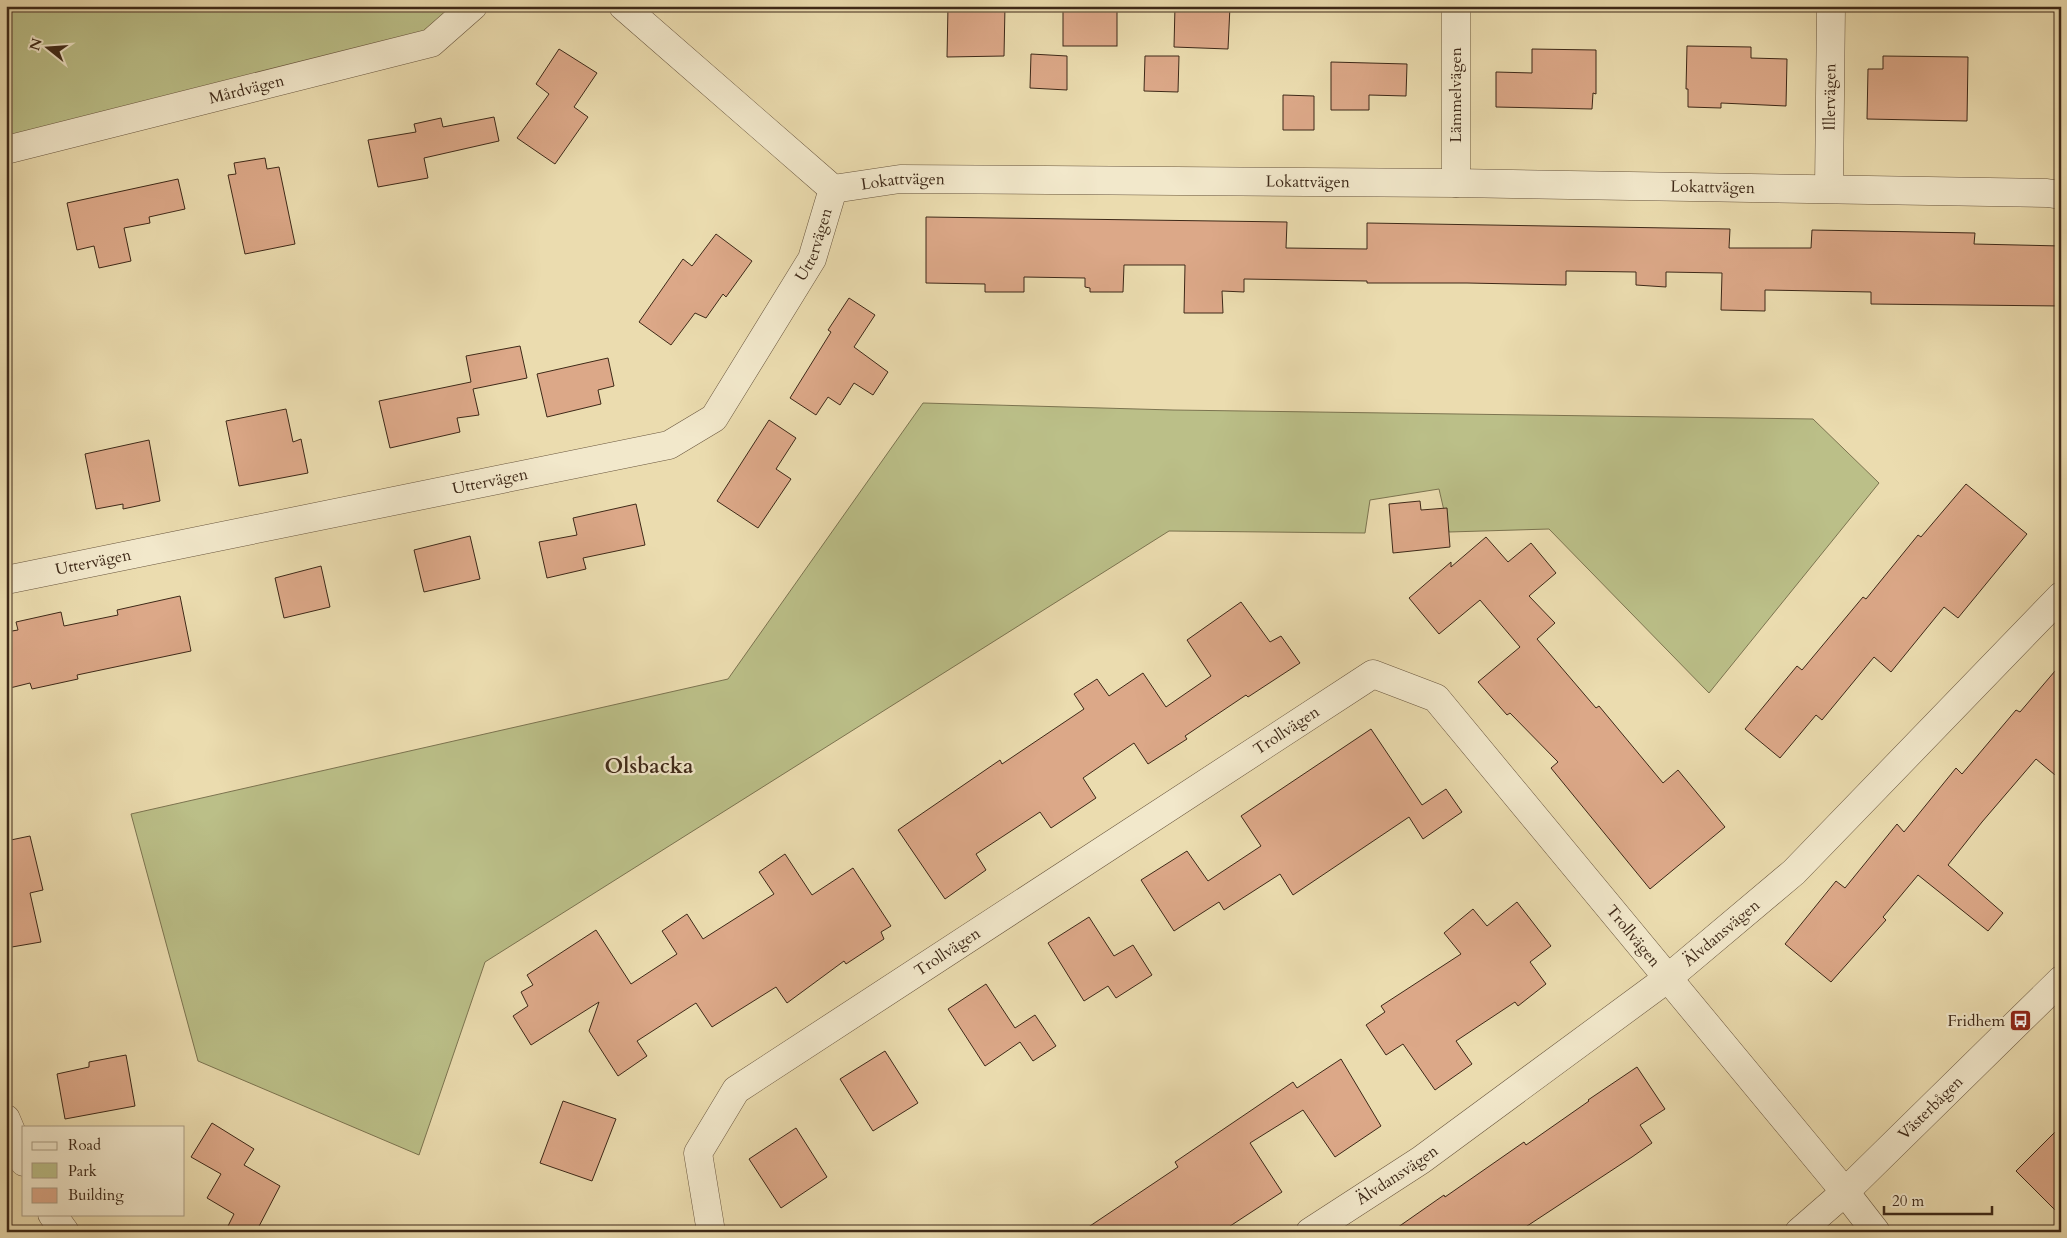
<svg xmlns="http://www.w3.org/2000/svg" width="2067" height="1238" viewBox="0 0 2067 1238" font-family="Cardo,serif">
	<style>
		.green { fill: #bbbf88; stroke: #7c7450 }
		.building { fill: #dca888; stroke: #3e2918 }
		.lines { fill: none; stroke-linecap: round; stroke-linejoin: round }
		.minor-casing { stroke: #69563e; stroke-width: 29 }
		.minor { stroke: #f2e8cb; stroke-width: 28 }
		.labels { text-anchor: middle; dominant-baseline: central; stroke-width: 4.5; stroke-linejoin: round; paint-order: stroke }
		.street-label { font-size: 16px; fill: #3e2918; stroke: #f2e8cb }
		.poi-label { font-size: 16px; fill: #3e2918; stroke: #f2e8cb; text-anchor: end }
		.district-label { font-size: 21px; font-weight: bold; fill: #3e2918; stroke: #f2e8cb }
	</style>
	<rect width="100%" height="100%" fill="#ebdcaf"/>
	<filter id="stains"><feTurbulence type="fractalNoise" baseFrequency=".004" numOctaves="4"/><feColorMatrix values="0 0 0 0 .2 0 0 0 0 .09 0 0 0 0 .02 0 0 0 .5 -.17"/></filter>
	<radialGradient id="worn" r=".72"><stop offset=".6" stop-color="#630" stop-opacity="0"/><stop offset="1" stop-color="#630" stop-opacity=".3"/></radialGradient>
	<!-- green -->
	<g class="green">
		<polygon points="6,6 467,6 431,43 6,150"/>
		<polygon points="923,403 1173,410 1813,419 1879,483 1709,693 1549,529 1449,532 1439,489 1370,500 1365,533 1169,531 485,962 419,1155 198,1061 131,814 728,679"/>
	</g>
	<!-- building -->
	<g class="building">
		<polygon points="948,6 1005,6 1004,56 947,57"/>
		<rect x="1063" y="6" width="54" height="40"/>
		<polygon points="1175,6 1230,6 1228,49 1174,47"/>
		<polygon points="1687,46 1751,47 1751,58 1787,59 1786,106 1721,103 1721,108 1688,107 1688,89 1686,89"/>
		<polygon points="559,49 597,73 574,107 588,117 555,164 517,138 549,94 536,84"/>
		<polygon points="1532,49 1596,50 1596,94 1593,93 1592,109 1496,107 1496,72 1532,73"/>
		<polygon points="1031,54 1067,56 1067,90 1030,88"/>
		<polygon points="1145,56 1179,56 1178,92 1144,91"/>
		<polygon points="1883,56 1968,57 1967,121 1867,119 1868,69 1883,69"/>
		<polygon points="1331,62 1407,64 1406,96 1369,95 1369,110 1331,110"/>
		<polygon points="1283,95 1314,96 1314,130 1283,130"/>
		<polygon points="494,117 499,141 424,158 428,178 378,187 368,140 416,132 414,124 441,118 443,127"/>
		<polygon points="265,158 267,169 279,167 295,244 245,254 228,175 236,174 234,163"/>
		<polygon points="178,179 185,209 149,217 150,223 124,228 131,261 99,268 94,246 77,250 67,203"/>
		<polygon points="926,217 1287,222 1286,248 1367,249 1367,223 1730,229 1729,248 1811,248 1812,230 1975,233 1974,244 2061,246 2061,306 1871,304 1871,292 1765,290 1765,311 1721,310 1722,273 1666,272 1666,287 1636,285 1636,272 1566,271 1566,285 1467,283 1367,283 1367,281 1244,279 1244,292 1222,291 1223,313 1184,313 1185,265 1124,265 1123,292 1090,292 1090,288 1085,287 1085,278 1024,277 1024,292 985,292 985,284 926,283"/>
		<polygon points="716,234 752,261 726,297 723,294 706,318 695,313 671,345 639,322 683,259 692,266"/>
		<polygon points="849,298 875,315 854,347 888,372 873,395 854,383 840,405 828,397 816,415 790,398 831,332 828,330"/>
		<polygon points="520,346 527,378 473,389 479,415 457,418 460,432 390,448 379,401 471,382 466,356"/>
		<polygon points="608,358 614,386 598,390 601,404 547,417 537,374"/>
		<polygon points="286,409 293,442 301,439 308,473 239,486 226,421"/>
		<polygon points="769,420 796,438 776,469 791,479 758,528 717,501"/>
		<polygon points="149,440 160,501 123,509 123,504 96,509 85,454"/>
		<polygon points="1966,484 2027,534 1958,618 1944,607 1891,672 1874,657 1822,720 1816,715 1780,758 1745,729 1797,666 1802,670 1863,597 1866,599 1918,535 1921,537"/>
		<polygon points="1420,501 1421,510 1447,508 1450,547 1393,553 1389,504"/>
		<polygon points="636,504 645,545 583,558 586,569 547,578 539,542 577,535 573,518"/>
		<polygon points="470,536 480,579 424,592 414,550"/>
		<polygon points="1486,537 1508,562 1531,543 1556,573 1529,596 1555,623 1537,639 1596,708 1599,706 1663,783 1678,770 1725,827 1650,889 1551,768 1558,762 1510,713 1507,715 1478,682 1520,647 1480,600 1439,634 1409,598 1451,562 1451,567"/>
		<polygon points="321,566 330,607 284,618 275,578"/>
		<polygon points="180,596 191,651 77,675 78,679 32,689 30,683 6,689 6,632 18,630 16,622 61,612 64,626 118,615 117,610"/>
		<polygon points="1241,602 1270,642 1281,636 1300,663 1248,697 1246,695 1185,736 1187,739 1148,764 1134,743 1083,778 1096,798 1051,828 1040,812 976,854 986,870 945,899 898,830 1000,760 1002,764 1084,709 1074,694 1097,679 1109,696 1143,673 1166,707 1211,676 1187,640"/>
		<polygon points="2061,664 2061,780 2036,759 1982,822 1948,865 2003,913 1988,931 1918,875 1883,917 1886,920 1831,982 1785,944 1836,881 1845,888 1897,824 1904,832 1956,768 1962,774 2016,710 2020,712"/>
		<polygon points="1371,729 1422,805 1446,789 1462,812 1423,839 1409,817 1293,895 1280,874 1224,910 1219,902 1174,931 1141,880 1187,851 1208,881 1261,846 1241,816"/>
		<polygon points="30,836 43,890 30,893 41,942 6,948 6,841"/>
		<polygon points="785,854 812,895 853,868 891,926 881,932 884,939 846,964 844,961 787,1003 776,987 712,1027 696,1003 637,1041 647,1056 618,1076 589,1031 599,1002 531,1045 513,1016 528,1006 521,992 533,985 527,975 596,930 631,984 677,954 662,931 687,914 703,939 774,894 759,872"/>
		<polygon points="1517,902 1551,946 1530,962 1546,984 1518,1006 1515,1002 1456,1041 1472,1064 1435,1090 1403,1044 1386,1055 1366,1025 1385,1012 1381,1006 1461,954 1444,933 1473,909 1487,926"/>
		<polygon points="1089,917 1114,956 1133,945 1152,975 1116,998 1108,986 1084,1001 1048,943"/>
		<polygon points="986,984 1015,1028 1035,1015 1056,1046 1033,1061 1020,1042 985,1066 948,1009"/>
		<polygon points="885,1051 918,1103 873,1131 840,1079"/>
		<polygon points="126,1055 135,1106 65,1119 57,1074 89,1067 89,1062"/>
		<polygon points="1341,1059 1381,1126 1335,1157 1303,1110 1250,1143 1282,1192 1221,1232 1081,1232 1178,1167 1175,1162 1293,1082 1297,1088"/>
		<polygon points="1637,1067 1665,1109 1640,1125 1652,1143 1632,1157 1518,1232 1391,1232 1444,1195 1445,1197 1524,1142 1526,1145 1589,1101 1588,1100"/>
		<polygon points="563,1101 616,1119 592,1181 540,1163"/>
		<polygon points="212,1123 254,1149 244,1165 280,1186 256,1232 225,1232 234,1214 207,1198 221,1174 191,1157"/>
		<polygon points="2061,1126 2061,1216 2016,1171"/>
		<polygon points="796,1128 827,1177 781,1208 749,1159"/>
	</g>
	<g class="lines">
		<defs>
			<g id="minor">
				<path id="s1" d="M623,6l210,183 67,-10 556,4 591,10 14,2"/>
				<polyline points="1456,6 1456,183"/>
				<path id="s2" d="M6,150l425,-107 42,-37"/>
				<path id="s3" d="M1829,188l2,-182"/>
				<path id="s4" d="M6,580l663,-135 45,-27 98,-159 21,-70"/>
				<polyline points="6,1119 24,1162"/>
				<polyline points="52,1214 65,1232"/>
				<path id="s5" d="M711,1232l-13,-79 38,-63 637,-416 63,24 409,494 31,40"/>
				<path id="s6" d="M1310,1232l111,-72 247,-182 126,-106 267,-276"/>
				<path id="s7" d="M1799,1232l46,-40 216,-212"/>
			</g>
		</defs>
		<!-- minor casing -->
		<use href="#minor" class="minor-casing"/>
		<!-- minor -->
		<use href="#minor" class="minor"/>
	</g>
	<!-- icons -->
	<defs>
		<symbol id="bus-square" viewBox="-11 -11 22 22"><rect x="-9" y="-9" width="18" height="18" rx="4" fill="#8f2418" stroke="#f2e8cb"/><path d="M-5-6H5V4H4V6H2V4H-2V6H-4V4H-5ZM-3.5-4V0h7V-4ZM-3.5 1.2v1.5H-2V1.2ZM2 1.2v1.5H3.5V1.2Z" fill="#fff"/></symbol>
	</defs>
	<g fill-rule="evenodd">
		<use href="#bus-square" x="2008" y="1008" width="25" height="25"/>
	</g>
	<g class="labels">
		<!-- street labels -->
		<g class="street-label">
			<text stroke="none"><textPath href="#s2" startOffset="248">Mårdvägen</textPath></text>
			<text transform="translate(1456 95) rotate(-90)">Lämmelvägen</text>
			<text stroke="none"><textPath href="#s3" startOffset="91">Illervägen</textPath></text>
			<text stroke="none"><textPath href="#s1" startOffset="754">Lokattvägen</textPath></text>
			<text stroke="none"><textPath href="#s1" startOffset="349">Lokattvägen</textPath></text>
			<text stroke="none"><textPath href="#s1" startOffset="1159">Lokattvägen</textPath></text>
			<text stroke="none"><textPath href="#s4" startOffset="930">Uttervägen</textPath></text>
			<text stroke="none"><textPath href="#s4" startOffset="494">Uttervägen</textPath></text>
			<text stroke="none"><textPath href="#s4" startOffset="89">Uttervägen</textPath></text>
			<text stroke="none"><textPath href="#s5" startOffset="811">Trollvägen</textPath></text>
			<text stroke="none"><textPath href="#s6" startOffset="509">Älvdansvägen</textPath></text>
			<text stroke="none"><textPath href="#s5" startOffset="1291">Trollvägen</textPath></text>
			<text stroke="none"><textPath href="#s5" startOffset="406">Trollvägen</textPath></text>
			<text stroke="none"><textPath href="#s7" startOffset="181">Västerbågen</textPath></text>
			<text stroke="none"><textPath href="#s6" startOffset="104">Älvdansvägen</textPath></text>
		</g>
		<!-- poi labels -->
		<g class="poi-label">
			<text x="2005" y="1021">Fridhem</text>
		</g>
		<!-- district labels -->
		<g class="district-label">
			<text x="649" y="766">Olsbacka</text>
		</g>
	</g>
	<!-- margin -->
	<rect width="2067" height="1238" fill="none" stroke="#ebdcaf" stroke-width="25"/>
	<rect x="8" y="8" width="2052" height="1223" fill="none" stroke="#3e2918" stroke-width="2.5"/>
	<rect x="12" y="12" width="2042" height="1213" fill="none" stroke="#3e2918"/>
	<!-- legend -->
	<rect x="22" y="1126" width="162" height="90" fill="#f2e8cb" stroke="#aa9c83"/>
	<rect x="32" y="1142" width="25" height="8" fill="#f2e8cb" stroke="#aa9c83"/>
	<text x="68" y="1150" font-size="15" fill="#3e2918">Road</text>
	<rect x="32" y="1163" width="25" height="15" fill="#bbbf88" stroke="#aa9c83"/>
	<text x="68" y="1176" font-size="15" fill="#3e2918">Park</text>
	<rect x="32" y="1188" width="25" height="15" fill="#dca888" stroke="#aa9c83"/>
	<text x="68" y="1200" font-size="15" fill="#3e2918">Building</text>
	<!-- north arrow -->
	<g transform="translate(48 48) rotate(287)" stroke="#f2e8cb" stroke-width="4" paint-order="stroke">
	<path d="M0-4L9 19L0 12L-9 19Z" fill="#3e2918"/>
	<text y="-8" font-size="14" font-weight="bold" text-anchor="middle" fill="#3e2918">N</text>
	</g>
	<!-- scale -->
	<path d="M1884 1206v8h108v-8" fill="none" stroke="#3e2918" stroke-width="2.5"/>
	<text x="1892" y="1206" font-size="15" fill="#3e2918" stroke="#f2e8cb" stroke-width="4" paint-order="stroke">20 m</text>
	<rect width="100%" height="100%" filter="url(#stains)"/>
	<rect width="100%" height="100%" fill="url(#worn)"/>
</svg>
